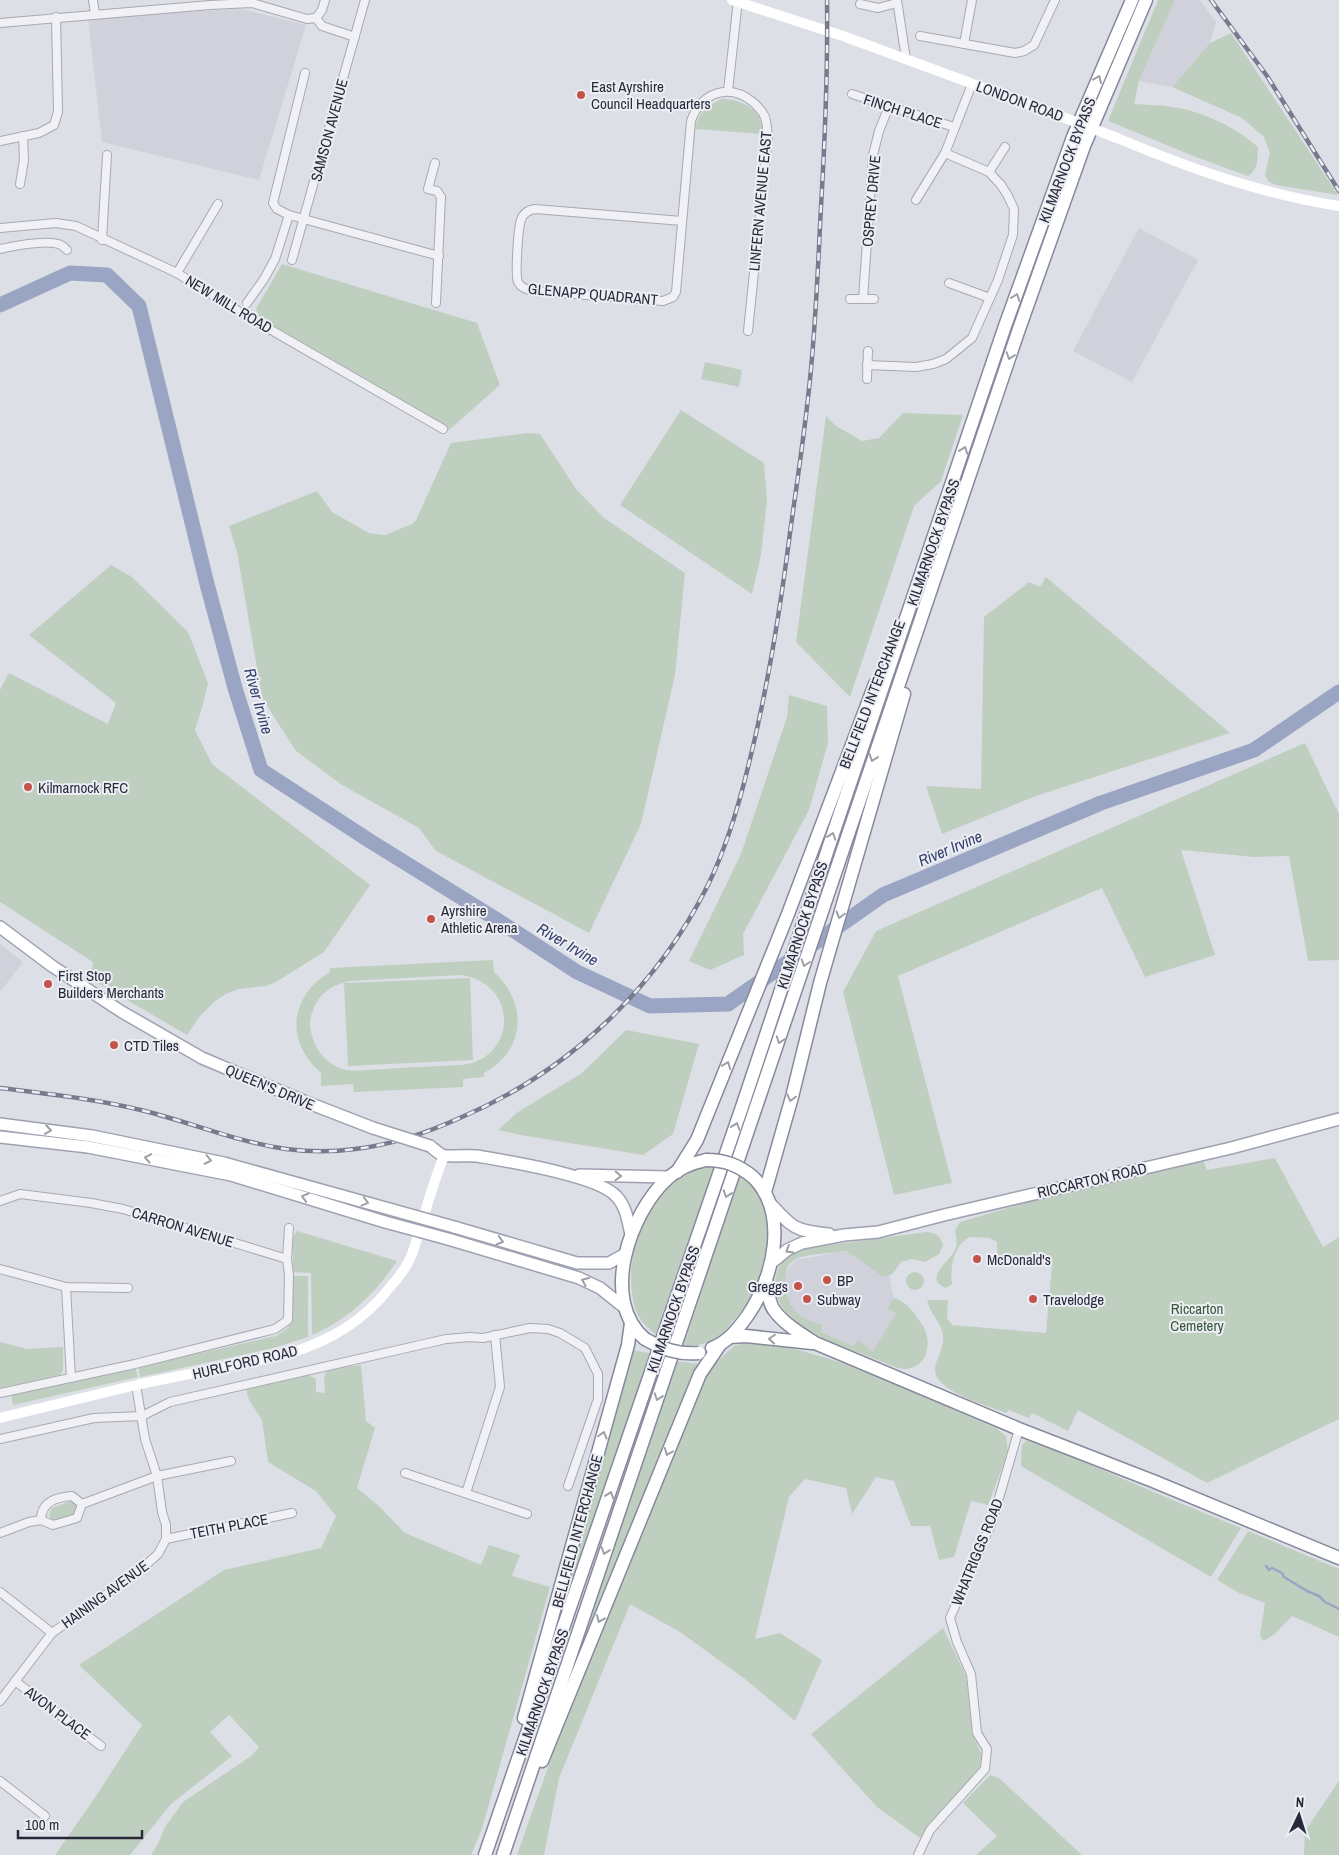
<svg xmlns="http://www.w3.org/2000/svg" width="1339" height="1855" viewBox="0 0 1339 1855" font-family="'Archivo Narrow',sans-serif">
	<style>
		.built { fill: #d0d1db }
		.green { fill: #bfcfbf; fill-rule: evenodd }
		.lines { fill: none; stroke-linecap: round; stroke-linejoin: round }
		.stream { stroke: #9aa5c4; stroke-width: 2.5 }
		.river { stroke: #9aa5c4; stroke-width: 15 }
		.minor-casing { stroke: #a7a9b3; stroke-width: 10 }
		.primary-casing { stroke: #9ea1b1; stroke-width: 14 }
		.trunk-casing { stroke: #86899c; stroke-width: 15 }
		.minor { stroke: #f0f0f5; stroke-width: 8 }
		.secondary { stroke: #fff; stroke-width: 10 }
		.primary { stroke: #fff; stroke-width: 11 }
		.trunk { stroke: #fff; stroke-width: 12 }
		.rail-casing { stroke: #787b8e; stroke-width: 4.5 }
		.rail { stroke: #eceef4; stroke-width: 2.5; stroke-dasharray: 8; stroke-linecap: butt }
		.primary-bridge-casing { stroke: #9ea1b1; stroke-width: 14; stroke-linecap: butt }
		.trunk-bridge-casing { stroke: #86899c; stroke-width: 15; stroke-linecap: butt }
		.secondary-bridge { stroke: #fff; stroke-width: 10 }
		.primary-bridge { stroke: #fff; stroke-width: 11 }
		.trunk-bridge { stroke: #fff; stroke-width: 12 }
		.oneway { stroke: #9e9fa7 }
		.poi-dot { fill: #c4534a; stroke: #eceef4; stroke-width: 2 }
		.labels { text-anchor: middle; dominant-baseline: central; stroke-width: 4; stroke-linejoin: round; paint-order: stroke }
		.poi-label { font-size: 15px; fill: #282a3b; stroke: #eceef4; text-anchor: start }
		.street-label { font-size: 15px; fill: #282a3b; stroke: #eceef4 }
		.park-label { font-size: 15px; fill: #365637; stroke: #eceef4 }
		.water-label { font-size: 16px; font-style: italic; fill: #35416c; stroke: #eceef4 }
	</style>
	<rect width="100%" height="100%" fill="#dddfe6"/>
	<!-- built -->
	<g class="built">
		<polygon points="1175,0 1200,0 1216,22 1210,43 1172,87 1139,81"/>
		<polygon points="241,9 306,25 259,180 102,142 88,17"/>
		<polygon points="1139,228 1198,260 1132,382 1073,351"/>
		<polygon points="0,944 23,962 0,992"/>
		<polygon points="846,1251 882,1276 889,1276 894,1298 887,1309 896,1313 873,1351 858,1341 854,1346 821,1332 822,1324 812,1323 800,1315 793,1308 787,1297 785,1274 795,1260"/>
	</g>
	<!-- green -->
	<g class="green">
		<path d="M1158,0h17l-36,81 -5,23c13,1 26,1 39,3 31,5 62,20 85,40 -1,12 1,22 -10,29l-52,-19 -88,-36z"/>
		<polygon points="1231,33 1338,195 1276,185 1268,181 1265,174 1270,153 1264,137 1242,118 1172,87 1210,43"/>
		<path d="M721,99c20,0 44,11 41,35l-67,-5c3,-16 12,-23 26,-30z"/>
		<polygon points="282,264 477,323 500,385 449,430 260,318 256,309"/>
		<polygon points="705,362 742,370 739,387 701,379"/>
		<polygon points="681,410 764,463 767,500 761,555 752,594 620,505"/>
		<polygon points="903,413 963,415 941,481 914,506 850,697 796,642 826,416 836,426 862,441 879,438"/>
		<polygon points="528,433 540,434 576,489 604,518 685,573 675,675 641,824 589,933 436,851 419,828 342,785 296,751 274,717 262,697 237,552 229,526 317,491 332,512 369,533 385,535 412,524 416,520 451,443"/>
		<polygon points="111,565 132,577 188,632 208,683 203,704 195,730 212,764 370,885 324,952 276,982 266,986 239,989 226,994 214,1002 200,1016 187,1035 91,979 93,962 0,902 0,690 9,673 108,724 116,703 29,635"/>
		<polygon points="1046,577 1230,733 1036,796 942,834 926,786 981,789 984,617 1029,582 1040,587"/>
		<polygon points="789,695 827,706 828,743 809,810 743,934 744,955 710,970 689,961 741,854 787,717"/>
		<polygon points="1305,743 1339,814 1339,960 1308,961 1289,856 1254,857 1181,850 1215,955 1145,977 1102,888 898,976 952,1183 894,1195 843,992 876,931"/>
		<path d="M493,960l1,12c34,31 32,78 -10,101v4l-21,2v8l-109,5 -1,-8 -32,2v-13c-36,-31 -32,-77 9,-101v-4zM460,975c59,7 58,84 1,90 -25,1 -51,2 -77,4 -12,0 -26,3 -38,1 -14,-3 -26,-14 -31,-26 -5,-11 -7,-23 -2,-34 6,-17 20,-26 37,-29z"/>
		<polygon points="470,978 473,1060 348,1066 344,983"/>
		<polygon points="626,1030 699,1044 673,1134 643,1155 521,1135 498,1130 518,1112 582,1073"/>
		<path d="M1275,1158l48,89 16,-10v182l-132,64 -129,-73 -10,21 -36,-18 -3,5 -20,-8 -3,3c-17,-7 -68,-21 -71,-41 -1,-12 10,-23 8,-37 -2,-13 -14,-23 -16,-35h21l-1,18 5,7 94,8 6,-68 -55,-5v-18l-8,-4 -19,-1c-17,8 -20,31 -18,47l-6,4c-24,-9 5,-28 9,-38 3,-7 1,-13 0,-20l5,-8 72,-21 171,-41 4,10z"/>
		<path d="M702,1166h14l-57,171c-10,-8 -20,-16 -24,-29 -11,-40 2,-91 31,-121 3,-3 7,-8 11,-10 7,-5 17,-7 25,-11z"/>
		<path d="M740,1173c38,25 31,86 12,122 -5,10 -13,19 -20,27 -4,5 -8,11 -13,14 -12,9 -23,9 -36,11z"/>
		<path d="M297,1231l100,30c-22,33 -48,58 -85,74l-1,-62 -18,-1v-34z"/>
		<path d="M926,1232c9,0 15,4 17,13l-4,9 -14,8 -13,-3 -11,3c-6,8 -8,16 -19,14l-36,-25c-12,2 -41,3 -50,8 -9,5 -11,14 -11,23 1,23 15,39 37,42l-1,8 32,14 5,-6 15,11 23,-38 -9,-4 7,-11c14,4 21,16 29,28 10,17 4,43 -19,43 -9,-1 -20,-7 -29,-10 -25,-10 -65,-23 -84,-42 -7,-6 -12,-14 -15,-23 -5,-21 6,-36 24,-45z"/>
		<circle cx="915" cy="1281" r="9"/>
		<path d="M293,1276h15v61l-34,11 -134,29 -2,-10 138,-31c8,-5 13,-8 16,-16z"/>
		<polygon points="0,1342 27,1349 63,1347 63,1371 60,1375 0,1388"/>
		<path d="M748,1342c59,4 113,28 167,51 27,12 54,23 81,35l10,8 2,16 -20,53 -17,-4 -17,56 -15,3 -9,-34h-19l-17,-45 -18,-4 -24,37 -6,-26 -41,-9 -16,18 -34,142 25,-6 42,27 -27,61 -50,-42 -65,-47 -50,-28 -71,174 -15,77h-27l67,-190 122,-293 28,-26z"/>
		<polygon points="632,1350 654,1354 559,1629 555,1628"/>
		<polygon points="674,1361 700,1364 586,1641 581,1639"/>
		<polygon points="361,1365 366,1421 375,1428 357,1488 380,1507 404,1532 410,1535 481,1565 489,1545 520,1555 512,1576 550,1587 482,1829 471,1855 151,1855 158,1844 165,1827 183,1802 251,1756 259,1747 229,1715 210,1732 232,1756 171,1804 130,1855 55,1855 94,1799 142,1725 79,1665 224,1570 321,1548 336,1516 316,1491 268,1462 262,1420 249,1400 246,1389 308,1375 316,1379 316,1392 325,1393 324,1378 327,1369"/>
		<polygon points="135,1367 138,1377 13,1405 11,1395"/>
		<polygon points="1027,1440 1035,1441 1170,1499 1241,1528 1211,1577 1021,1466 1022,1445"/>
		<path d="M68,1502h4l4,3 1,6c-5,7 -17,11 -26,8l-2,-4 3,-7z"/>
		<polygon points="1248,1531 1339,1569 1339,1637 1292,1616 1275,1634 1263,1641 1260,1635 1265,1603 1239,1593 1217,1580"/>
		<polygon points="943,1628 966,1676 974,1738 983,1757 979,1769 920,1838 877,1807 811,1734"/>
		<polygon points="990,1775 999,1778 1082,1855 976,1855 997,1836 963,1803"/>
		<polygon points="1339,1781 1339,1855 1304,1855 1305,1831"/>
	</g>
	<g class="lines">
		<!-- stream -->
		<polyline class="stream" points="1266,1566 1269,1570 1272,1568 1282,1573 1284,1577 1307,1591 1319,1596 1325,1602 1339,1609"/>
		<!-- river -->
		<polyline class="river" points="0,305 70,273 107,275 139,306 207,584 235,688 261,770 370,841 499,921 577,972 650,1006 728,1004 883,895 1101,803 1254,750 1339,692"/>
		<defs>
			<g id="minor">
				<polyline points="93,0 95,14"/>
				<polyline points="897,0 906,59"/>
				<polyline points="860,4 878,8 897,3"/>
				<polyline points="316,18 322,26 355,37"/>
				<polyline points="316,18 322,10 325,0"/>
				<polyline points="0,23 210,5 252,3 307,19 316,18"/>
				<polyline points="920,36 1015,53 1024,51 1034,45 1055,0"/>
				<polyline points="964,44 972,0"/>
				<polyline points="305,73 273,203 277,209 289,215 439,256"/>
				<polyline points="728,91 738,0"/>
				<polyline points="852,94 954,127"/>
				<polyline points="0,141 39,133 54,125 58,112 56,17"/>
				<polyline points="435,163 428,189 437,191 441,197 436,303"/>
				<polyline points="989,172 1005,147"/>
				<polyline points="20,184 24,160 23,136"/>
				<polyline points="916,200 945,153 972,84"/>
				<path d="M682,221l-147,-12c-7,1 -12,4 -14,11 -3,8 -6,55 -3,62 3,6 9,8 16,9l129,10 10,-4 3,-5 15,-171c10,-28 37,-39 62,-19 5,5 12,11 13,19 1,4 1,10 2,15l-20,195"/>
				<polyline points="0,228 56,223 76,226 177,273 238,311 443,429"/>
				<polyline points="102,240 107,155"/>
				<path d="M0,249c14,-3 48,-10 61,-4 1,0 6,5 6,5"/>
				<polyline points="292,260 365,0"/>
				<polyline points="177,273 218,204"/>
				<polyline points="949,283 990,298"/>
				<polyline points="850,299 874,299"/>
				<polyline points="863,299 873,155 879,131 889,106"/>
				<polyline points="247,303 264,279 275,259 289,215"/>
				<polyline points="867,365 916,367 933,364 946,359 972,338 998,280 1013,235 1014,209 1008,196 1001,185 989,172 945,153"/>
				<polyline points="867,379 868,351"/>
				<polyline points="0,1201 20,1194 91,1203 123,1209 287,1259"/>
				<polyline points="0,1269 66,1287 128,1288"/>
				<polyline points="66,1287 71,1378"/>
				<polyline points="0,1393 135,1364 275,1329 288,1320 289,1275 287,1259 289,1228"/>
				<polyline points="0,1439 94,1418 142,1416 170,1402 446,1339 470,1337 483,1338 530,1328 548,1329 560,1333 585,1348 598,1374 598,1399 568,1486"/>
				<polyline points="405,1473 527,1514"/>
				<polyline points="466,1493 500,1387 495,1335"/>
				<path d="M41,1520c0,-18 15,-23 31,-24l10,8"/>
				<polyline points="0,1533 29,1522 41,1520 53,1525 77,1518 82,1504 157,1476 231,1461"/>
				<polyline points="166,1539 292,1513"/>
				<polyline points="0,1592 52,1633"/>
				<polyline points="15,1681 101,1746"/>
				<polyline points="0,1701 52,1633 138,1572 158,1554 166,1539 166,1525 162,1512 157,1476 145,1439 136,1385"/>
				<polyline points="0,1781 45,1816"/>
				<polyline points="918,1855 930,1830 985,1769 987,1749 977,1733 971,1674 957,1642 950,1618 992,1522 1019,1429"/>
			</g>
			<g id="primary">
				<polyline points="0,927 52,966 122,1012 202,1058 306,1102 373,1128"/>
				<polyline points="0,1124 92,1136 224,1163 393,1210"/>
				<polyline points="0,1137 88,1147 231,1175 385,1222"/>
				<path d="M430,1146c4,3 8,7 12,9 5,2 27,0 35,1 29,5 120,19 139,40 10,10 12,25 15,39"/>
				<polyline points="579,1175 668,1177"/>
				<path d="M769,1202c23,26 26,29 60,32"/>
				<polyline points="454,1227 577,1263 609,1263 625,1254"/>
				<polyline points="448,1239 579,1278 600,1288 625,1308"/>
				<polyline points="770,1264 787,1250 802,1243 844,1235 878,1232 944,1215 1231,1148 1339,1119"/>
			</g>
			<g id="trunk">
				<polyline points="677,1172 697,1140 788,914 875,684"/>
				<polyline points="765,1192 792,1097 820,983 904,694"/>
				<path d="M766,1279c2,10 2,23 8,31 10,14 27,24 41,33l204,86 134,52 186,77"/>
				<polyline points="730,1337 746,1336 812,1343"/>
				<path d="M645,1339c-46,-39 -15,-127 23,-161 11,-10 24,-15 38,-18"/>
				<path d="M712,1348c16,-6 26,-19 36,-33 26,-38 41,-102 5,-138"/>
				<polyline points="524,1718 628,1345 631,1323"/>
				<polyline points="542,1761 700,1374 719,1346"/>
				<polyline points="485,1855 743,1104 834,831 1005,326 1073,137 1132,0"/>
				<polyline points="503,1855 1019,329 1084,146 1146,0"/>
			</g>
		</defs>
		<!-- minor casing -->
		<use href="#minor" class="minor-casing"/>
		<!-- primary casing -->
		<use href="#primary" class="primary-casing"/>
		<!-- trunk casing -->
		<use href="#trunk" class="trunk-casing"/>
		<!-- minor -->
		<use href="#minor" class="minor"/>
		<!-- secondary -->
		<g class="secondary">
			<polyline points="732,0 843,36 1060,116"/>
			<path d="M1117,138c72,30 144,56 222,68"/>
			<path d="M0,1418l140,-34 148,-30c43,-14 75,-32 103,-68 9,-10 18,-22 22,-35 11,-32 18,-64 31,-95"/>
		</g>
		<!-- primary -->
		<use href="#primary" class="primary"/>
		<!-- trunk -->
		<use href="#trunk" class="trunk"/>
		<defs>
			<g id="rail">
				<polyline points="1211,0 1267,76 1339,191"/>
				<path d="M0,1088c49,6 97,11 145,23 47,12 93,31 141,38 23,3 47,3 69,0 37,-4 74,-17 107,-32 107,-46 194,-128 246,-232 19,-39 31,-80 41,-122 19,-76 31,-152 41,-230 7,-51 15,-102 20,-154 6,-57 8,-115 11,-172 4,-69 7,-138 6,-207"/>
			</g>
		</defs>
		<!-- rail casing -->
		<use href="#rail" class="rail-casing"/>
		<!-- rail -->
		<use href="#rail" class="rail"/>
		<defs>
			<g id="primary-bridge">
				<polyline points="373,1128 430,1146"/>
				<polyline points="393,1210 454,1227"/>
				<polyline points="385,1222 448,1239"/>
			</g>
			<g id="trunk-bridge">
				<path d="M706,1160c19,0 32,5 47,17"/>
				<path d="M645,1339c18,10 33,16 54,14"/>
			</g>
		</defs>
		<!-- primary-bridge casing -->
		<use href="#primary-bridge" class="primary-bridge-casing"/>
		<!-- trunk-bridge casing -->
		<use href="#trunk-bridge" class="trunk-bridge-casing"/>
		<!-- secondary-bridge -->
		<polyline class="secondary-bridge" points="1060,116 1117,138"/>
		<!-- primary-bridge -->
		<use href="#primary-bridge" class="primary-bridge"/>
		<!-- trunk-bridge -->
		<use href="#trunk-bridge" class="trunk-bridge"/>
	</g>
	<!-- one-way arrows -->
	<defs><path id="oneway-chevron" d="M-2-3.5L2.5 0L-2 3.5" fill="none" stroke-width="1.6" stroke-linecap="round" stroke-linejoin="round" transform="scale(1.25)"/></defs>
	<g class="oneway">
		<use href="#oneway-chevron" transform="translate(1098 79) rotate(-67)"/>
		<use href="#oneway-chevron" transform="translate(1016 297) rotate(-70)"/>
		<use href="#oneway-chevron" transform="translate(1010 356) rotate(109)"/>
		<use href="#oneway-chevron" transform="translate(964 450) rotate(-71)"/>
		<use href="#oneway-chevron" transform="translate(873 758) rotate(109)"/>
		<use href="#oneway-chevron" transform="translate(832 836) rotate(-71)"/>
		<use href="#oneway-chevron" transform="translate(840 915) rotate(106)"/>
		<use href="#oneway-chevron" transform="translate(805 963) rotate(108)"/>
		<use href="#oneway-chevron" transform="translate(780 1040) rotate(109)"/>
		<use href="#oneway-chevron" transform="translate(727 1065) rotate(-68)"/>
		<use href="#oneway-chevron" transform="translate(791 1098) rotate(105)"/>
		<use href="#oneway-chevron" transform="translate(736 1126) rotate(-71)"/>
		<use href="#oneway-chevron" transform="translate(48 1130) rotate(8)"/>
		<use href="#oneway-chevron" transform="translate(148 1158) rotate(-169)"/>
		<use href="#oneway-chevron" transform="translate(208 1160) rotate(12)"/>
		<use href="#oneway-chevron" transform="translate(618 1176) rotate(2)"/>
		<use href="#oneway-chevron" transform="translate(727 1194) rotate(109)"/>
		<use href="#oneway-chevron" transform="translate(305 1197) rotate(-163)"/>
		<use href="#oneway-chevron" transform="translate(365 1202) rotate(15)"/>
		<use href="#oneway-chevron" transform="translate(500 1241) rotate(16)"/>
		<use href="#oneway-chevron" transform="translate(789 1250) rotate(149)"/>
		<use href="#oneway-chevron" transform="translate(585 1281) rotate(-156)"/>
		<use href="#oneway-chevron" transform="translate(772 1339) rotate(-175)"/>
		<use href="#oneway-chevron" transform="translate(658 1397) rotate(109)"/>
		<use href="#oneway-chevron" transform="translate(603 1435) rotate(-75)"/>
		<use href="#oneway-chevron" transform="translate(668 1452) rotate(112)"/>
		<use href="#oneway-chevron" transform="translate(610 1495) rotate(-71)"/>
		<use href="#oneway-chevron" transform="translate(605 1551) rotate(109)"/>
		<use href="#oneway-chevron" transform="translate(600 1619) rotate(112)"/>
	</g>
	<!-- markers -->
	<g class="poi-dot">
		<circle cx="581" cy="95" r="5"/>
		<circle cx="28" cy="787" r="5"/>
		<circle cx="431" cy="919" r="5"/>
		<circle cx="48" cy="984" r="5"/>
		<circle cx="114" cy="1045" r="5"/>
		<circle cx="977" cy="1259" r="5"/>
		<circle cx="827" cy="1280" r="5"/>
		<circle cx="798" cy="1286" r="5"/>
		<circle cx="807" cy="1299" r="5"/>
		<circle cx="1033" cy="1299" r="5"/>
	</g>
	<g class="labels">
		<!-- poi labels -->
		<g class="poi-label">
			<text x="591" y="86">East Ayrshire<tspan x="591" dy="17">Council Headquarters</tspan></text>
			<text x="38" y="787">Kilmarnock RFC</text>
			<text x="441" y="910">Ayrshire<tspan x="441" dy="17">Athletic Arena</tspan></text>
			<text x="58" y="975">First Stop<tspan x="58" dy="17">Builders Merchants</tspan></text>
			<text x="124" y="1045">CTD Tiles</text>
			<text x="987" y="1259">McDonald's</text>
			<text x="837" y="1280">BP</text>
			<text x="788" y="1286" text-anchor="end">Greggs</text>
			<text x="817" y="1299">Subway</text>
			<text x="1043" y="1299">Travelodge</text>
		</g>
		<!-- street labels -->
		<g class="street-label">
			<text transform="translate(1020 101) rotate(20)">LONDON ROAD</text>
			<text transform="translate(903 111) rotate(18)">FINCH PLACE</text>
			<text transform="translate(329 130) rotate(-75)">SAMSON AVENUE</text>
			<text transform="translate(1067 160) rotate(-69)">KILMARNOCK BYPASS</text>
			<text transform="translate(760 201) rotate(-85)">LINFERN AVENUE EAST</text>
			<text transform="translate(871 201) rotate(-85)">OSPREY DRIVE</text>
			<text transform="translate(593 294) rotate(5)">GLENAPP QUADRANT</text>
			<text transform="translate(229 304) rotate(31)">NEW MILL ROAD</text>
			<text transform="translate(933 542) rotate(-71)">KILMARNOCK BYPASS</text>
			<text transform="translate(872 694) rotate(-69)">BELLFIELD INTERCHANGE</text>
			<text transform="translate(802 925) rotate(-72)">KILMARNOCK BYPASS</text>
			<text transform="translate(270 1087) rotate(23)">QUEEN'S DRIVE</text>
			<text transform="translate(1092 1180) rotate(-13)">RICCARTON ROAD</text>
			<text transform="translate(183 1227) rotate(17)">CARRON AVENUE</text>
			<text transform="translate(673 1309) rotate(-71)">KILMARNOCK BYPASS</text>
			<text transform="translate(245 1362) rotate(-13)">HURLFORD ROAD</text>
			<text transform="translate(229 1526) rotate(-11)">TEITH PLACE</text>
			<text transform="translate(577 1531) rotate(-75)">BELLFIELD INTERCHANGE</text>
			<text transform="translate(977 1552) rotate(-68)">WHATRIGGS ROAD</text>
			<text transform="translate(105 1594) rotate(-36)">HAINING AVENUE</text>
			<text transform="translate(542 1692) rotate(-71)">KILMARNOCK BYPASS</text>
			<text transform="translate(58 1713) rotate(37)">AVON PLACE</text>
		</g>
		<!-- park labels -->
		<g class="park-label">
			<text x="1197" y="1308">Riccarton<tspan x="1197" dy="17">Cemetery</tspan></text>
		</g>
		<!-- water labels -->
		<g class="water-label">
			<text transform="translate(259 701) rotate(74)">River Irvine</text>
			<text transform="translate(950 848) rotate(-23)">River Irvine</text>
			<text transform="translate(568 944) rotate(31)">River Irvine</text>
		</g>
	</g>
	<!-- north arrow -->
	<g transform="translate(1299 1815) rotate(4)" stroke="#eceef4" stroke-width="4" paint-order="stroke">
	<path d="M0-4L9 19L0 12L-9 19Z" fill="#282a3b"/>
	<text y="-8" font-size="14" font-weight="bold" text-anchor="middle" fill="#282a3b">N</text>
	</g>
	<!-- scale -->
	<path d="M18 1830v8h124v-8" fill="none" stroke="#282a3b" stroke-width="2.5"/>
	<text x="25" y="1830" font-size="15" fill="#282a3b" stroke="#eceef4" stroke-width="4" paint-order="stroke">100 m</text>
</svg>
